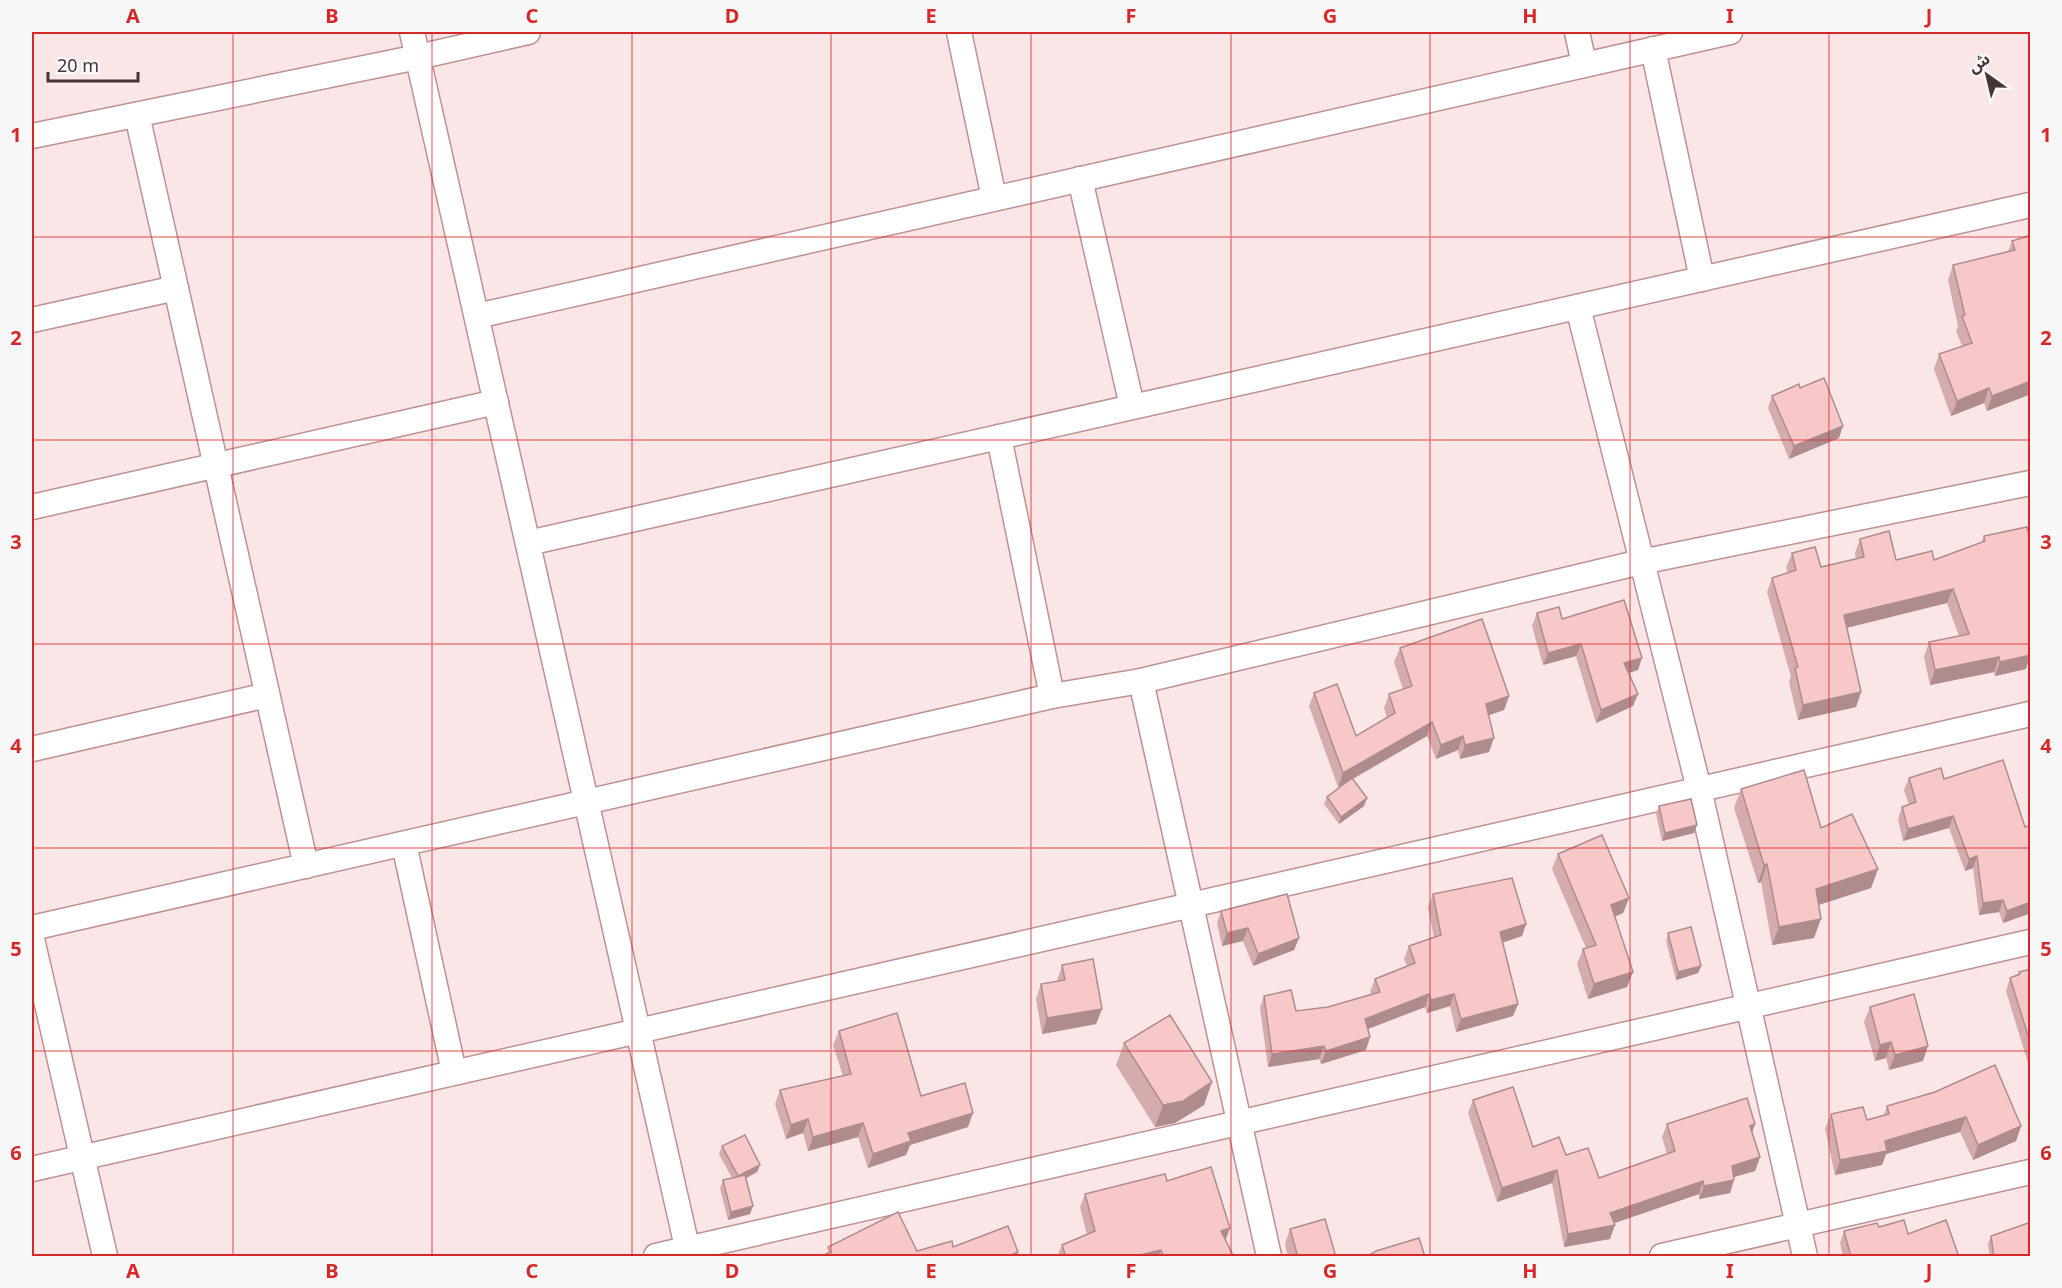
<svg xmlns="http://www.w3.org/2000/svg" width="2062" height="1288" viewBox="0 0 2062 1288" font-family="'Noto Sans','Noto Sans Arabic',sans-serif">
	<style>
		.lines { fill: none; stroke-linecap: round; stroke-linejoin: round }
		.street-casing { stroke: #be9192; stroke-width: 27 }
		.street { stroke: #fff; stroke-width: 24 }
		.wall { fill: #d5acad }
		.shaded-wall { fill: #ae8c8d }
		.building { fill: #f8c8c9; stroke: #ae8c8d; stroke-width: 1.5 }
		.grid { fill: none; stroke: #d62828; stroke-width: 1.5; stroke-opacity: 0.55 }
		.neatline { fill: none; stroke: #d62828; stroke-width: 2 }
		.grid-label { font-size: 20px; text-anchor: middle; font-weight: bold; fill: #d62828 }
	</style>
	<rect width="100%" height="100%" fill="#fae6e6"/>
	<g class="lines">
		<defs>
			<g id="street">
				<polyline points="412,32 689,1256"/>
				<polyline points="959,32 994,198"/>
				<polyline points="1577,32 1584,64"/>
				<polyline points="1653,49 1702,279"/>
				<polyline points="137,115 306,866"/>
				<polyline points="32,136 418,57 528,32"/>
				<polyline points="1080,179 1132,406"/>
				<polyline points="1578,307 1699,789 1805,1256"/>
				<polyline points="477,316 1730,32"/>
				<polyline points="32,320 176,288"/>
				<polyline points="999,437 1052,696"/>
				<polyline points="32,507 496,402"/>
				<polyline points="528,543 2030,205"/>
				<polyline points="1141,681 1269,1256"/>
				<polyline points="32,749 267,695"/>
				<polyline points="404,844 454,1072"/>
				<polyline points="32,928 1052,696 1141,681 1641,562 2030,483"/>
				<polyline points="32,939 105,1256"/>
				<polyline points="32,1169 2030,714"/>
				<polyline points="656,1256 2030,942"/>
				<polyline points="1662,1256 2030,1172"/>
			</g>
		</defs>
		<!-- street casing -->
		<use href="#street" class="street-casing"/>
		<!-- street -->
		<use href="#street" class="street"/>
	</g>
	<!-- wall -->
	<g class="wall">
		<polygon points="2031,235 2031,394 1987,411 1984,403 1951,416 1934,369 1939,354 1962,346 1956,331 1958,326 1948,280 1953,265 2008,252 2012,241"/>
		<polygon points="1772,396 1839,438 1789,459 1768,408"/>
		<polygon points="1984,536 2028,662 2026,669 1995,676 1994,672 1930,685 1924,657 1929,642 1959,636 1947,603 1846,628 1861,692 1856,707 1798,720 1789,682 1791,677 1767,592 1772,578 1788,572 1786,568 1792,553 1821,567 1856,559 1855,553 1860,539 1896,560 1934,560 1981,543"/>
		<polygon points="1537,613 1562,619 1638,670 1628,673 1633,706 1596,723 1576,656 1543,665 1532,626"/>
		<polygon points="1400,648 1509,696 1504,710 1488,715 1489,752 1460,759 1458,750 1436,759 1427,736 1353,779 1364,806 1339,824 1324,804 1327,797 1346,783 1338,787 1309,706 1314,693 1356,736 1387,718 1384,708 1389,694 1403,689 1394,662"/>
		<polygon points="1909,778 1944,779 2025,827 2031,825 2031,913 2003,923 1999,912 1979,915 1973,868 1965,871 1949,828 1903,841 1898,819 1902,807 1909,805 1904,790"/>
		<polygon points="1741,789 1821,828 1878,869 1871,888 1819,905 1814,938 1772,945 1761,882 1758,883 1734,808"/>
		<polygon points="1659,806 1697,825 1694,833 1662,841 1656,814"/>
		<polygon points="1558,854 1629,898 1623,913 1615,917 1627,987 1588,999 1577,964 1583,949 1586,948 1552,869"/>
		<polygon points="1433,894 1526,924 1522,936 1502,943 1518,1004 1513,1016 1456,1032 1450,1006 1427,1013 1425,1007 1368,1029 1370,1037 1366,1050 1321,1064 1319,1059 1268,1067 1260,1008 1264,996 1296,1011 1328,1007 1371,994 1370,992 1375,979 1407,966 1404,959 1409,946 1434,938 1428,907"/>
		<polygon points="1221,911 1299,938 1294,950 1253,966 1243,941 1222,946 1217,923"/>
		<polygon points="1668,933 1701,966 1698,973 1676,980 1666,941"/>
		<polygon points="1062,965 1102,1009 1096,1024 1042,1034 1036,999 1041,984 1057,981"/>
		<polygon points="2031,969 2031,1073 2006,991 2010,978 2018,975 2019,972"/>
		<polygon points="1870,1007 1923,1061 1889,1070 1886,1058 1875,1061 1864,1022"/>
		<polygon points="839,1031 921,1096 968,1127 910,1145 906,1155 868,1168 858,1137 808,1151 803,1133 786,1139 775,1104 780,1090 843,1076 833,1045"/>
		<polygon points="1124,1043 1204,1105 1175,1123 1155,1127 1116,1065"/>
		<polygon points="1935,1092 2021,1126 2016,1141 1973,1160 1960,1132 1886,1154 1882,1165 1835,1175 1825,1129 1831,1114 1867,1120 1884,1115 1887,1106"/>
		<polygon points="1473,1100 1533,1147 1566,1155 1599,1178 1667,1154 1662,1137 1667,1124 1755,1124 1752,1132 1760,1157 1755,1171 1734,1177 1730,1193 1699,1199 1699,1194 1614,1223 1610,1239 1564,1247 1552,1183 1497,1202 1468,1113"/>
		<polygon points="722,1146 760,1165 757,1172 746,1178 750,1214 728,1220 720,1188 723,1180 732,1178 719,1154"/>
		<polygon points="1167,1181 1226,1240 1234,1257 1057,1257 1062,1245 1087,1235 1080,1207 1085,1194"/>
		<polygon points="1879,1227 1908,1234 1959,1257 1843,1257 1840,1243 1844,1231"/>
		<polygon points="1290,1229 1336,1257 1288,1257 1285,1244"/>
		<polygon points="1991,1236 2031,1257 1990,1257 1988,1244"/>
	</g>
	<!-- shaded-wall -->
	<g class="shaded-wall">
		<polygon points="2031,381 2031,394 1987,411 1992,396"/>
		<polygon points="1989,388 1984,403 1951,416 1957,401"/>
		<polygon points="1843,426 1839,438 1789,459 1794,446"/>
		<polygon points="1953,589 1947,603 1838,630 1844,615"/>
		<polygon points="1581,644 1576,656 1543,665 1548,653"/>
		<polygon points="2031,649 2031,662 2028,662 2026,669 1995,676 2000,662"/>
		<polygon points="1999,657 1994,672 1930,685 1935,670"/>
		<polygon points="1642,658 1638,670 1619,676 1624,663"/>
		<polygon points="1861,692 1856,707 1798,720 1803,705"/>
		<polygon points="1638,694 1633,706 1596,723 1601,710"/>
		<polygon points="1509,696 1504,710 1481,718 1486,704"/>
		<polygon points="1432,722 1427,736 1338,787 1343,773"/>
		<polygon points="1463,736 1458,750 1436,759 1441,745"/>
		<polygon points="1494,738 1489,752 1460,759 1465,745"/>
		<polygon points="1367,798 1364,806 1339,824 1341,817"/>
		<polygon points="1953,816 1949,828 1903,841 1908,829"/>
		<polygon points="1697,825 1694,833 1662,841 1665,833"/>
		<polygon points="1977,856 1973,868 1965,871 1969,859"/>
		<polygon points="1767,864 1761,882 1758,883 1764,865"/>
		<polygon points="1878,869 1871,888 1809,908 1816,889"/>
		<polygon points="1629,898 1623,913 1605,920 1611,905"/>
		<polygon points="2003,900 1999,912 1979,915 1983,903"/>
		<polygon points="2031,902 2031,913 2003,923 2007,911"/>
		<polygon points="1821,919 1814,938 1772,945 1779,927"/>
		<polygon points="1526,924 1522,936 1495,945 1500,932"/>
		<polygon points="1248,928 1243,941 1222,946 1227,933"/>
		<polygon points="1299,938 1294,950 1253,966 1258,954"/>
		<polygon points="1701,966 1698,973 1676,980 1678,972"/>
		<polygon points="1633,972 1627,987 1588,999 1594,984"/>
		<polygon points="1429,994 1425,1007 1360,1032 1365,1019"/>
		<polygon points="1454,994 1450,1006 1427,1013 1431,1000"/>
		<polygon points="1518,1004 1513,1016 1456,1032 1461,1019"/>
		<polygon points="1102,1009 1096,1024 1042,1034 1047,1018"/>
		<polygon points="1370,1037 1366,1050 1321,1064 1326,1051"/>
		<polygon points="1891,1042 1886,1058 1875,1061 1880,1045"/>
		<polygon points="1324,1046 1319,1059 1268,1067 1272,1054"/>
		<polygon points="1928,1046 1923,1061 1889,1070 1895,1055"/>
		<polygon points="1212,1082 1204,1105 1175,1123 1155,1127 1163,1105"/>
		<polygon points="973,1113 968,1127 910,1145 906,1155 868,1168 873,1154 908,1133"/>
		<polygon points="1966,1117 1960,1132 1886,1154 1882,1165 1835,1175 1840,1160 1885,1141"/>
		<polygon points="808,1119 803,1133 786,1139 791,1125"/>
		<polygon points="863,1123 858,1137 808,1151 813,1137"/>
		<polygon points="1755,1124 1750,1138 1750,1126"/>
		<polygon points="2021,1126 2016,1141 1973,1160 1978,1145"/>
		<polygon points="1760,1157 1755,1171 1727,1179 1732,1166"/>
		<polygon points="760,1165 757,1172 735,1184 738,1176"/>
		<polygon points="1557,1170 1552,1183 1497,1202 1502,1188"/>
		<polygon points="1734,1180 1730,1193 1699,1199 1704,1186"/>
		<polygon points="1703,1181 1699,1194 1606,1226 1610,1213"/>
		<polygon points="753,1206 750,1214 728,1220 731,1212"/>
		<polygon points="1615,1225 1610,1239 1564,1247 1568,1234"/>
		<polygon points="1230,1228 1225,1242 1221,1231"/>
		<polygon points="1161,1250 1158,1257 1132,1257"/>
		<polygon points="1018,1252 1016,1257 1006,1257"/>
	</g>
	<!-- building -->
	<g class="building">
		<polygon points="2031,235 2031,381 1992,396 1989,388 1957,401 1939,354 1972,343 1962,316 1965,315 1953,265 2015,250 2012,241"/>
		<polygon points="1824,378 1843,426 1794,446 1772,396 1799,384 1800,388"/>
		<polygon points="2027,527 2031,546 2031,649 2029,649 2031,655 2000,662 1999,657 1935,670 1929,642 1969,634 1953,589 1844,615 1861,692 1803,705 1795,668 1798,667 1772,578 1796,570 1792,553 1815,547 1821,567 1864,557 1860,539 1889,531 1896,560 1932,551 1934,560 1985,541 1984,536"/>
		<polygon points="1624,600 1642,658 1624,663 1638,694 1601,710 1581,644 1548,653 1537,613 1559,607 1562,619"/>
		<polygon points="1482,619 1509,696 1486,704 1494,738 1465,745 1463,736 1441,745 1432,722 1343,773 1314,693 1337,684 1356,736 1395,713 1389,694 1412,686 1400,648"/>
		<polygon points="2003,760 2025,827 2031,825 2031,902 2007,911 2003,900 1983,903 1977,856 1969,859 1953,816 1908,829 1902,807 1916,802 1909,778 1941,768 1944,779"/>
		<polygon points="1804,770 1821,828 1852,814 1878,869 1816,889 1821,919 1779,927 1767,864 1764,865 1741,789"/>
		<polygon points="1352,778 1367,798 1341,817 1327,797"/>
		<polygon points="1691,799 1697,825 1665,833 1659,806"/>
		<polygon points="1602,835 1629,898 1611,905 1633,972 1594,984 1583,949 1596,945 1558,854"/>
		<polygon points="1512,878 1526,924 1500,932 1518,1004 1461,1019 1454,994 1431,1000 1429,994 1365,1019 1370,1037 1326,1051 1324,1046 1272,1054 1264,996 1291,990 1296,1011 1328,1007 1380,992 1375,979 1415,963 1409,946 1441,935 1433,894"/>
		<polygon points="1287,894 1299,938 1258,954 1248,928 1227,933 1221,911"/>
		<polygon points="1691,927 1701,966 1678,972 1668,933"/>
		<polygon points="1093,959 1102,1009 1047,1018 1041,984 1065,980 1062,965"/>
		<polygon points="2031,969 2031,1045 2010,978 2020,974 2019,972"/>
		<polygon points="1914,994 1928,1046 1895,1055 1891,1042 1880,1045 1870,1007"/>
		<polygon points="897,1013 921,1096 965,1083 973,1113 908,1133 911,1141 873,1154 863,1123 813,1137 808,1119 791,1125 780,1090 851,1074 839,1031"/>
		<polygon points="1170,1015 1212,1082 1183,1101 1163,1105 1124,1043"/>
		<polygon points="1995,1065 2021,1126 1978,1145 1966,1117 1885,1141 1887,1151 1840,1160 1831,1114 1863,1107 1867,1120 1889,1114 1887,1106 1935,1092"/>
		<polygon points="1513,1087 1533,1147 1559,1137 1566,1155 1588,1148 1599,1178 1675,1151 1667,1124 1747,1098 1755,1124 1750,1126 1760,1157 1732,1166 1734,1180 1704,1186 1703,1181 1610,1213 1615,1225 1568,1234 1557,1170 1502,1188 1473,1100"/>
		<polygon points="745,1135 760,1165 738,1176 722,1146"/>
		<polygon points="1211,1167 1230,1228 1221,1231 1234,1257 1164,1257 1161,1250 1132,1257 1066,1257 1062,1245 1095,1231 1085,1194 1165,1174 1167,1181"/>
		<polygon points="745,1175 753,1206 731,1212 723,1180"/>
		<polygon points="898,1212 917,1251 952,1241 953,1247 1008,1226 1018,1252 1006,1257 820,1257 830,1252 828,1247"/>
		<polygon points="1325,1219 1336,1257 1298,1257 1290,1229"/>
		<polygon points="1904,1220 1908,1234 1946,1220 1959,1257 1851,1257 1844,1231 1877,1223 1879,1227"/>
		<polygon points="2031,1222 2031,1257 1994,1257 1991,1236"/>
		<polygon points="1419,1238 1425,1257 1366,1257 1376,1251"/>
	</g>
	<!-- grid -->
	<path class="grid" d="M233,32v1224M432,32v1224M632,32v1224M831,32v1224M1031,32v1224M1231,32v1224M1430,32v1224M1630,32v1224M1829,32v1224M32,237h1998M32,440h1998M32,644h1998M32,848h1998M32,1051h1998"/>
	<!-- border -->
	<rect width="2062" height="1288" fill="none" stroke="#f8f8f8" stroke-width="66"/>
	<!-- north arrow -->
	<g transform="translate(1987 75) rotate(326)" stroke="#f8f8f8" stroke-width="4.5" paint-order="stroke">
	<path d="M0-4.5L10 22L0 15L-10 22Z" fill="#473435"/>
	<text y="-9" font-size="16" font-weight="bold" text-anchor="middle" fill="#473435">ش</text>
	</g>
	<!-- scale -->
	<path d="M48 72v9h90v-9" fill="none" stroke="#473435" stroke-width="3"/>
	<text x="57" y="72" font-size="18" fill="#473435" stroke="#f8f8f8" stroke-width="4.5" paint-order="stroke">20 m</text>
	<rect x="33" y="33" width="1996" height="1222" class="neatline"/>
	<g class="grid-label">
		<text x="133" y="23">A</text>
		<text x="332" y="23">B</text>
		<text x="532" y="23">C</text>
		<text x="732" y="23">D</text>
		<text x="931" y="23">E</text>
		<text x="1131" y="23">F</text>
		<text x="1330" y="23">G</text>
		<text x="1530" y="23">H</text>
		<text x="1730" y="23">I</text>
		<text x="1929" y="23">J</text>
		<text x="16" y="142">1</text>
		<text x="2046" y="142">1</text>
		<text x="16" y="345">2</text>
		<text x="2046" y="345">2</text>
		<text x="16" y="549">3</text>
		<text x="2046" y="549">3</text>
		<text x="16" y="753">4</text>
		<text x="2046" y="753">4</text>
		<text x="16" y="956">5</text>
		<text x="2046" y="956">5</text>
		<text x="16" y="1160">6</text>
		<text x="2046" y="1160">6</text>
		<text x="133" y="1278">A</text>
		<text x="332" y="1278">B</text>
		<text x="532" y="1278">C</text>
		<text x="732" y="1278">D</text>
		<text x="931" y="1278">E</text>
		<text x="1131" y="1278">F</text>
		<text x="1330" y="1278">G</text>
		<text x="1530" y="1278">H</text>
		<text x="1730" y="1278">I</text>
		<text x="1929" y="1278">J</text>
	</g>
</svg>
